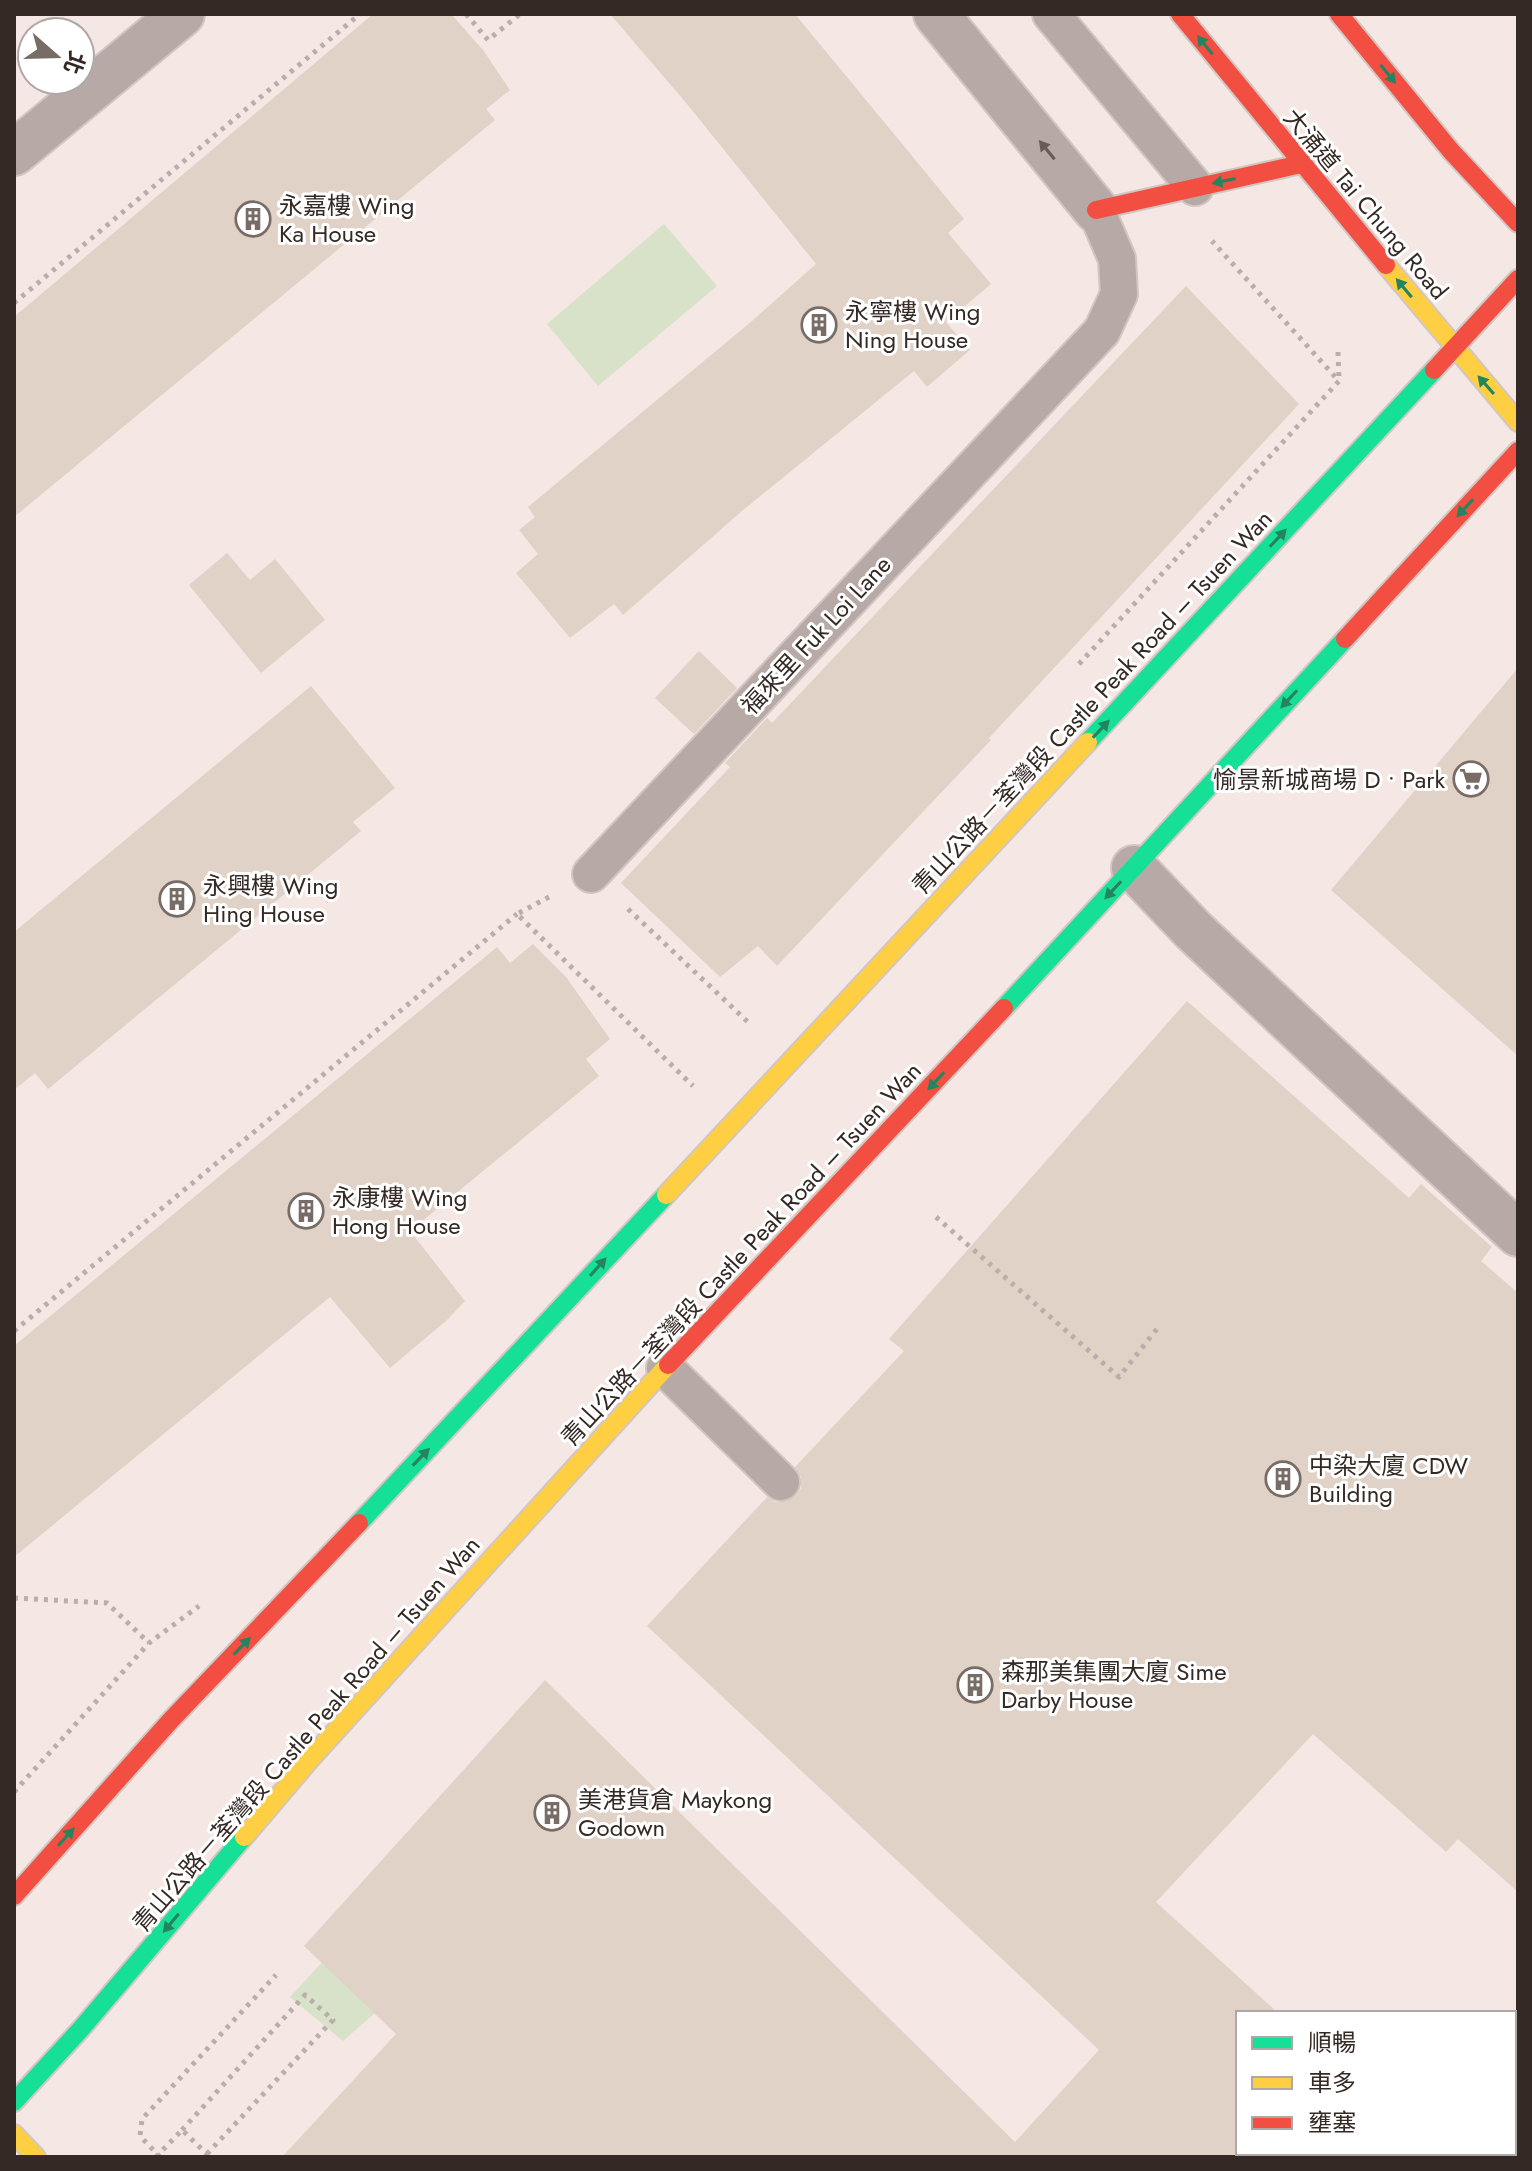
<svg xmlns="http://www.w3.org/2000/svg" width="1532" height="2171" viewBox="0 0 1532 2171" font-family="Jost,'Noto Sans TC',sans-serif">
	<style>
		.green { fill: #d7e2c9 }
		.pier { fill: #f5e7e3 }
		.building { fill: #e1d2c7 }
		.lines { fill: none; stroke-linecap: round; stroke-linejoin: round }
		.lane-casing { stroke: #d1c6c2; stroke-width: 40 }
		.street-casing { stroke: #d1c6c2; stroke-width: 48 }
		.fast-casing { stroke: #d1c6c2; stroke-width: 22 }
		.slow-casing { stroke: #d1c6c2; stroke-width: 22 }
		.jam-casing { stroke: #d1c6c2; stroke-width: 22 }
		.path { stroke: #baaeab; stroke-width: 5; stroke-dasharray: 4 6; stroke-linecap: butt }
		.lane { stroke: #b7a9a6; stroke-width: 36 }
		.street { stroke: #b7a9a6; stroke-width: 44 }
		.fast { stroke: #16e098; stroke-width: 18 }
		.slow { stroke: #ffcf43; stroke-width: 18 }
		.jam { stroke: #f24e42; stroke-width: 18 }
		.path-bridge { stroke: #baaeab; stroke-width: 5; stroke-dasharray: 4 6; stroke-linecap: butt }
		.oneway { fill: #25845e }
		.oneway2 { fill: #685c58 }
		.labels { text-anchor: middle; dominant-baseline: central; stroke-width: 6; stroke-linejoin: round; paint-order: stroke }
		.street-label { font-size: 24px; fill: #342924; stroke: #fff }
		.poi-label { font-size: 24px; fill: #342924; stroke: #fff; text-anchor: start }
	</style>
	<rect width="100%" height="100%" fill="#f5e7e3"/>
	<!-- green -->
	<g class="green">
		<polygon points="664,224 717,286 598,386 547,324"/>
		<polygon points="365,1916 469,1931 343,2041 290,1997"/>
	</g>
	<!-- pier -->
	<polygon class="pier" points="1103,14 1304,14 1187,108"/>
	<!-- building -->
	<g class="building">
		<polygon points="373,14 451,14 483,50 510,90 486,109 495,120 14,517 14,317"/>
		<polygon points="610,14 795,14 964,219 948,233 991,284 946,322 970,350 927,387 914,371 742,511 623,615 614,604 570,638 516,573 538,554 519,530 535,517 528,507 752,321 816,264 687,104"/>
		<polygon points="1186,286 1299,404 989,738 991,740 777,966 758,946 720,977 621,883 730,767 725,763 767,718 772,723"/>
		<polygon points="227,553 250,580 275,559 325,620 261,673 189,585"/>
		<polygon points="699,651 737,688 694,734 655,698"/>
		<polygon points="1518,668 1518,1056 1331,890"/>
		<polygon points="311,686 395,788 353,822 361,831 48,1089 35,1073 14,1090 14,932"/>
		<polygon points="533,944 566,977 610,1039 586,1059 599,1076 410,1231 465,1301 447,1320 390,1368 330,1297 14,1557 14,1346 497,947 510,963"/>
		<polygon points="1187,1001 1409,1198 1421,1184 1492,1247 1481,1261 1518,1293 1518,1892 1458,1839 1446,1852 1313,1734 1156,1902 1278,2013 1238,2013 1238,2157 282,2157 396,2034 304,1946 545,1680 1015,2142 1099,2050 647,1626 767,1497 775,1502 786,1502 796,1496 801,1488 801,1477 795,1467 904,1351 889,1339"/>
	</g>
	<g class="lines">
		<defs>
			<g id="lane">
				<polyline points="1051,14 1195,187"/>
				<polyline points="591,874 1102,331 1119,294 1117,259 1096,210"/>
				<polyline points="665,1368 781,1482"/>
			</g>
			<g id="street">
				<polyline points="936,14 1096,210"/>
				<polyline points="14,153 182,14"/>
				<polyline points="1134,868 1193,930 1518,1234"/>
			</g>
			<g id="fast">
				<polyline points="1088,742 1434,370"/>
				<polyline points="1004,1008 1345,639"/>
				<polyline points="359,1523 666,1195"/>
				<polyline points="14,2102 80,2030 244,1837"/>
			</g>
			<g id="slow">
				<polyline points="1386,265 1518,422"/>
				<polyline points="666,1195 1088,742"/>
				<polyline points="244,1837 312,1757 668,1365"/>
				<polyline points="14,2134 36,2157"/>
			</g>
			<g id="jam">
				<polyline points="1180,14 1386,265"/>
				<polyline points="1339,14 1451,151 1518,223"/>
				<polyline points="1096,210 1301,164"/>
				<polyline points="1434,370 1518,279"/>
				<polyline points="1345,639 1518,451"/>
				<polyline points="668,1365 1004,1008"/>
				<polyline points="14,1896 171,1720 359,1523"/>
			</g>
		</defs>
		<!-- lane casing -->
		<use href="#lane" class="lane-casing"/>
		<!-- street casing -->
		<use href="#street" class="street-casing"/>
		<!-- fast casing -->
		<use href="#fast" class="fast-casing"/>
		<!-- slow casing -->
		<use href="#slow" class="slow-casing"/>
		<!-- jam casing -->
		<use href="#jam" class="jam-casing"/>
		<!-- path -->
		<g class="path">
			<polyline points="466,14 488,40 520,14"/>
			<polyline points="14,303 360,14"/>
			<polyline points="1338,352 1339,380"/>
			<polyline points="1079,664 1339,381 1212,241"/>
			<polyline points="549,897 517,914 693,1086"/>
			<polyline points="628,909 749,1023"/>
			<polyline points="936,1217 1119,1377 1160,1325"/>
			<polyline points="14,1331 517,914"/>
			<polyline points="14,1598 107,1603 149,1643"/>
			<polyline points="14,1792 149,1643 199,1606"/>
			<polyline points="182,2130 305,1995 333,2020 204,2157"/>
			<polyline points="160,2157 140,2136 142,2119 276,1975"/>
		</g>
		<!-- lane -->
		<use href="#lane" class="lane"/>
		<!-- street -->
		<use href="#street" class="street"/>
		<!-- fast -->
		<use href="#fast" class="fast"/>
		<!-- slow -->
		<use href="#slow" class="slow"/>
		<!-- jam -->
		<use href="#jam" class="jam"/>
		<!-- path-bridge -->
		<polyline class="path-bridge" points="156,2157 182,2130 210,2157"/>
	</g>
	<!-- one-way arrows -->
	<defs><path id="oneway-solid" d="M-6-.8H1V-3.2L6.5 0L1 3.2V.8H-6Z" transform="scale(2)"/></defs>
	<g class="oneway">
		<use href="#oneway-solid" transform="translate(1205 45) rotate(-129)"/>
		<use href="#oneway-solid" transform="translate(1388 74) rotate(51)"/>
		<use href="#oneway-solid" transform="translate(1224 181) rotate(168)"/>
		<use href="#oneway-solid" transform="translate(1404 288) rotate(-130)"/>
		<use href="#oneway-solid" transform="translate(1486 385) rotate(-131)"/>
		<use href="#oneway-solid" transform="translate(1465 508) rotate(133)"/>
		<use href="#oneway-solid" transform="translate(1278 538) rotate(-47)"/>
		<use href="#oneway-solid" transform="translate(1289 699) rotate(133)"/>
		<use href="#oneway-solid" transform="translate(1101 729) rotate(-47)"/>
		<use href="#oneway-solid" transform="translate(1113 890) rotate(133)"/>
		<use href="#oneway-solid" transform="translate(936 1081) rotate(133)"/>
		<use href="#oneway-solid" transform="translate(598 1267) rotate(-48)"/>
		<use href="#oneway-solid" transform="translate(421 1457) rotate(-46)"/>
		<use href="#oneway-solid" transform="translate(242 1646) rotate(-46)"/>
		<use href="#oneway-solid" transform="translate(66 1837) rotate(-48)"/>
		<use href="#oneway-solid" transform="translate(171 1923) rotate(130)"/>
	</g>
	<use class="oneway2" href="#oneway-solid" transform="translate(1047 150) rotate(-129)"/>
	<!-- icons -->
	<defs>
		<symbol id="building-ring" viewBox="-11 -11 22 22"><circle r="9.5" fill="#fff" stroke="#786c67" stroke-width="1.5"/><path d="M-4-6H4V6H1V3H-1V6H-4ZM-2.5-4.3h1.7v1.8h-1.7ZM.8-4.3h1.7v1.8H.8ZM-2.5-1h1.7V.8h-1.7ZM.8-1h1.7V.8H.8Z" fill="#786c67"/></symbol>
		<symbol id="supermarket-ring" viewBox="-11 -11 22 22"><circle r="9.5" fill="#fff" stroke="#786c67" stroke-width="1.5"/><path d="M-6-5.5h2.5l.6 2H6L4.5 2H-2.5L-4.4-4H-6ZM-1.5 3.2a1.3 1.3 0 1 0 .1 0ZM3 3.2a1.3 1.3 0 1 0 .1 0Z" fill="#786c67"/></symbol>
	</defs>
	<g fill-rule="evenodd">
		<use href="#building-ring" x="233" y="199" width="40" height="40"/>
		<use href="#building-ring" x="799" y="305" width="40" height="40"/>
		<use href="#supermarket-ring" x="1451" y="759" width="40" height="40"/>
		<use href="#building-ring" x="157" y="879" width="40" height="40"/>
		<use href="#building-ring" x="286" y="1191" width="40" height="40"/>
		<use href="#building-ring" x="1263" y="1459" width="40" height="40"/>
		<use href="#building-ring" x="955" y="1665" width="40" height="40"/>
		<use href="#building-ring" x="532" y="1793" width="40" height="40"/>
	</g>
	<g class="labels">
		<!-- street labels -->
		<g class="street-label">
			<text transform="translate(1366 204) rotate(50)">大涌道 Tai Chung Road</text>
			<text transform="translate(816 635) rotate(-47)">福來里 Fuk Loi Lane</text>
			<text transform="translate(1092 702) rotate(-47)">青山公路－荃灣段 Castle Peak Road – Tsuen Wan</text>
			<text transform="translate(741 1254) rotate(-47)">青山公路－荃灣段 Castle Peak Road – Tsuen Wan</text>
			<text transform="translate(306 1734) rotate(-49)">青山公路－荃灣段 Castle Peak Road – Tsuen Wan</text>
		</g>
		<!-- poi labels -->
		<g class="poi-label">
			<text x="279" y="205">永嘉樓 Wing<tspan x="279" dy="28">Ka House</tspan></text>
			<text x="845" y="311">永寧樓 Wing<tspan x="845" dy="28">Ning House</tspan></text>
			<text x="1445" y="779" text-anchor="end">愉景新城商場 D • Park</text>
			<text x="203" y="885">永興樓 Wing<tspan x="203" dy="28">Hing House</tspan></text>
			<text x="332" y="1197">永康樓 Wing<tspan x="332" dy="28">Hong House</tspan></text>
			<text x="1309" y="1465">中染大廈 CDW<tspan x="1309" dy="28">Building</tspan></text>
			<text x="1001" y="1671">森那美集團大廈 Sime<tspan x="1001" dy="28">Darby House</tspan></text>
			<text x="578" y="1799">美港貨倉 Maykong<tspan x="578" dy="28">Godown</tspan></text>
		</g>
	</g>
	<!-- border -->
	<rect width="1532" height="2171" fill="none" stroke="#342924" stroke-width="32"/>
	<!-- legend -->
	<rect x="1236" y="2011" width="280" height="144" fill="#ffffff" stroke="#aea9a7" stroke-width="2"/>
	<rect x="1252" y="2037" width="40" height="12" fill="#16e098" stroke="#aea9a7" stroke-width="2"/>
	<text x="1308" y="2051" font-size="24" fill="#342924">順暢</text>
	<rect x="1252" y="2077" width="40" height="12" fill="#ffcf43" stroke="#aea9a7" stroke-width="2"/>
	<text x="1308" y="2091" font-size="24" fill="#342924">車多</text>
	<rect x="1252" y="2117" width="40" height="12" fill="#f24e42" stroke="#aea9a7" stroke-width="2"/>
	<text x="1308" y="2131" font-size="24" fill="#342924">壅塞</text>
	<!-- north arrow -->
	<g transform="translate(56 56) rotate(110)"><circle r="38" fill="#ffffff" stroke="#aea9a7" stroke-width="2"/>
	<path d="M0-6L14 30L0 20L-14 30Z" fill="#786c67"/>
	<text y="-12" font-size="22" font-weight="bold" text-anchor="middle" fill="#342924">北</text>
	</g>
</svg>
